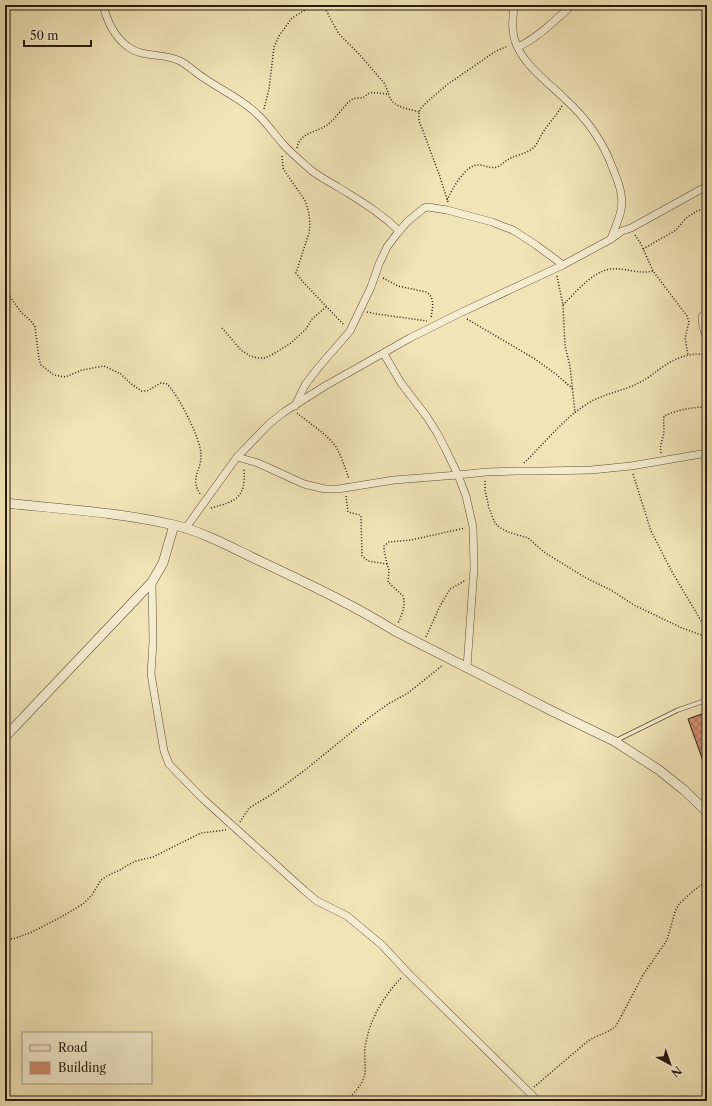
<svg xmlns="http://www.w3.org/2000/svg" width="712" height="1106" viewBox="0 0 712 1106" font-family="'Libre Caslon Text',serif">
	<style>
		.building { fill: url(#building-cross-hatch); stroke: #291a11; filter: url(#shadow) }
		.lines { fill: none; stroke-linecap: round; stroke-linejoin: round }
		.service-casing { stroke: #5b4c3a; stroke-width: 5 }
		.minor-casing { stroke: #5b4c3a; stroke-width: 8 }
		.tertiary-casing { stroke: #5b4c3a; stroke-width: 10 }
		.path { stroke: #291a11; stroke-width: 1.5; stroke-dasharray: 1 2; stroke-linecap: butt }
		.service { stroke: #f6edd0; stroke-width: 3.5 }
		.minor { stroke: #f6edd0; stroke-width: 7 }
		.tertiary { stroke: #f6edd0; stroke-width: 9 }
	</style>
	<defs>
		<pattern id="building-cross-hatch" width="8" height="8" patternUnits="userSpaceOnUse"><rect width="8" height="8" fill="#d28e72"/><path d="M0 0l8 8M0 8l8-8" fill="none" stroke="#aa735c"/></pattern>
		<filter id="shadow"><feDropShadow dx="3.5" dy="3.5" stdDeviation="1" flood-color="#0004"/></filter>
	</defs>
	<rect width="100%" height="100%" fill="#f1e4b6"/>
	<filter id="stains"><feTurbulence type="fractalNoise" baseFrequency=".005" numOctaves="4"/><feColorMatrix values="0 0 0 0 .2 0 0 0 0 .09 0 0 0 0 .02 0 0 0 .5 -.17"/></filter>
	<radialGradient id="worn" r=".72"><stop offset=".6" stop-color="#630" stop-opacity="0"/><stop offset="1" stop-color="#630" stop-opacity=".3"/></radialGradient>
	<!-- building -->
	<polygon class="building" points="707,712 707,724 702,726 707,738 706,769 688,719"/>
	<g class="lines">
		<defs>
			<polyline id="service" points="615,741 678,710 707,700"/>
			<g id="minor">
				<path d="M103,5c4,16 11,31 24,41 16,13 38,6 55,16 8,5 14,11 22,16 17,12 38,21 53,36 10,9 17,20 26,30 9,10 19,18 29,27 8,6 17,11 26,16 22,14 42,25 61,44"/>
				<path d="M514,5c-1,12 -3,25 1,36 8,24 33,41 50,58 21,19 38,42 48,70 5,12 11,27 8,41 -2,10 -7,20 -10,29"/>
				<path d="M518,47c19,-9 38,-27 54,-42"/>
				<polyline points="707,311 702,317 703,327 707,338"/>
				<polyline points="384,354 401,383 427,417 437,433 446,450 458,475 466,496 473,527 474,568 467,667"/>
				<polyline points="295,406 305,385 318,368 350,331 371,287 379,264 387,247 396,235 407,222 424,208 428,207 447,210 492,222 502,226 513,230 536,245 563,265"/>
				<polyline points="237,457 258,463 304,484 325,489 338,489 394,480 458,475 486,472 518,471 541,471 591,470 631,466 707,453"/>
				<polyline points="185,529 237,457 269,424 284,412 325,386 410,338 458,314 563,265 611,239 622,231 631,228 707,186"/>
				<polyline points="152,582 153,642 151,674 161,734 164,751 169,764 202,798 305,891 317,901 347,916 382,945 407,972 538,1101"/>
			</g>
			<g id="tertiary">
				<path d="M5,503c56,6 113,9 169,22 30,7 58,23 86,36 46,22 92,43 135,70l157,80 62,30 45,29 25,20 23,22"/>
				<polyline points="5,737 152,582 163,563 174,525"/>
			</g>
		</defs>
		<!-- service casing -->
		<use href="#service" class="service-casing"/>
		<!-- minor casing -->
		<use href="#minor" class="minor-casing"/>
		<!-- tertiary casing -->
		<use href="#tertiary" class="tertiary-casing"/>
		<!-- path -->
		<g class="path">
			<path d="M324,5l6,13 9,16 20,20 25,29c3,5 4,10 6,15 5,10 20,11 29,14"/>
			<polyline points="264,109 269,89 274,47 279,36 292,18 305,10 323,5"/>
			<path d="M297,148c3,-16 19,-15 30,-23 9,-6 19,-23 26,-26 3,-1 6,-1 9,-1 3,-1 5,-4 8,-5 6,-1 13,1 19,1"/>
			<path d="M282,156l1,12 3,5 18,26c5,10 7,23 5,34l-13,40 7,9 41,43"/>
			<path d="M447,200c5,-10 18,-36 32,-35 6,0 11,4 18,2 4,-1 8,-6 12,-8 7,-4 16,-5 23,-10 5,-4 7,-10 10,-15 6,-10 14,-18 20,-28"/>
			<polyline points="448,202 439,174 423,131 419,121 419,112 421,108 428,101 448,84 496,51 508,46"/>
			<polyline points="635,235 641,244 653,271 687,316 689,322 685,338 688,355"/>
			<polyline points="643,249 676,230 686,218 697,211 707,208"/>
			<polyline points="557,276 563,305 565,346 570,366 575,413"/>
			<path d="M383,278l15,8 28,6c10,6 6,17 5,27"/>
			<path d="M8,294l13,18 11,10 3,5 4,32 2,6 13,10 11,2 17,-7 22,-4 17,8 9,9 7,5 5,3h5l14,-8 6,1c11,10 35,57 34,72 0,16 -12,22 0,39"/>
			<path d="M563,305c12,-12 29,-33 47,-36 10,-1 21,2 31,3 4,0 8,0 12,-1"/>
			<polyline points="367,312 377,314 427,321"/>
			<polyline points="467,319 535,359 557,375 573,389"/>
			<polyline points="222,328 241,350 250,356 258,358 265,358 275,353 291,343 306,329 312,319 326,307"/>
			<path d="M297,413c12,10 30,21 39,34 6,10 9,21 13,32"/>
			<path d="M661,453c-2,-9 3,-15 3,-23 0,-6 -1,-8 0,-14 13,-6 29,-9 43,-9"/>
			<path d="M524,463c22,-21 41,-47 68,-62 17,-9 36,-11 52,-21 6,-3 11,-8 17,-12 14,-10 29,-16 46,-13"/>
			<polyline points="633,474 651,531 671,570 707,631"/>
			<polyline points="485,481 485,490 489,508 495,523 499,527 508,532 528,538 544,552 586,578 611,590 634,605 682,628 707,637"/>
			<path d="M346,496l2,16 12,3 1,2 1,39 6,5 19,3 2,6 -1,12 15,14c3,9 -1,19 -5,27"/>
			<path d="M211,508c26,-7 35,-10 33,-40"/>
			<polyline points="387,564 384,550 384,546 389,542 411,540 465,528"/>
			<polyline points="426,637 439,608 450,589 466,580"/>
			<polyline points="240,822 249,808 274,793 305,770 370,717 388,704 408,693 443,665"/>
			<polyline points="5,939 13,939 32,932 61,917 83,904 92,895 101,880 107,876 120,870 128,865 136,861 153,857 201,833 226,830"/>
			<path d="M534,1087l54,-46c9,-6 20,-8 28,-15l27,-51 24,-35 8,-28 4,-8 14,-13 14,-10"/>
			<path d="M346,1101c8,-8 17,-16 19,-28 1,-10 -2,-21 1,-31 5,-25 18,-46 35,-64"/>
		</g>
		<!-- service -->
		<use href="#service" class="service"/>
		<!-- minor -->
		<use href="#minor" class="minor"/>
		<!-- tertiary -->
		<use href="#tertiary" class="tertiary"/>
	</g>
	<!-- margin -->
	<rect width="712" height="1106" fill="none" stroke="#f1e4b6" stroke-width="20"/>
	<rect x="6" y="6" width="700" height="1094" fill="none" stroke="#291a11" stroke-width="2"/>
	<rect x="10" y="10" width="692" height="1086" fill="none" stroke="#291a11"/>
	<!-- legend -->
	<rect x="22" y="1032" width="130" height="52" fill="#f6edd0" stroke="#a49984"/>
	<rect x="30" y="1045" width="20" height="6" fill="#f6edd0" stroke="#a49984"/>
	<text x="58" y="1052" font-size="12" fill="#291a11">Road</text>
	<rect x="30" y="1062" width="20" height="12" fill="#d28e72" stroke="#a49984"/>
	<text x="58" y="1072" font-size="12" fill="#291a11">Building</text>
	<!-- north arrow -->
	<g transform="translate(670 1064) rotate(140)" stroke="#f6edd0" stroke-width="3" paint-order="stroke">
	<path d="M0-3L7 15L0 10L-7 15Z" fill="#291a11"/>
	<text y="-6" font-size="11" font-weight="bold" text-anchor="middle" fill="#291a11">N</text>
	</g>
	<!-- scale -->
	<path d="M24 40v6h67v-6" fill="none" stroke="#291a11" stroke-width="2"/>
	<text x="30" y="40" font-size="12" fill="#291a11" stroke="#f6edd0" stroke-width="3" paint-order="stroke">50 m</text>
	<rect width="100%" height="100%" filter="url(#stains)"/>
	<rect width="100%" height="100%" fill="url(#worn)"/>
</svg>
